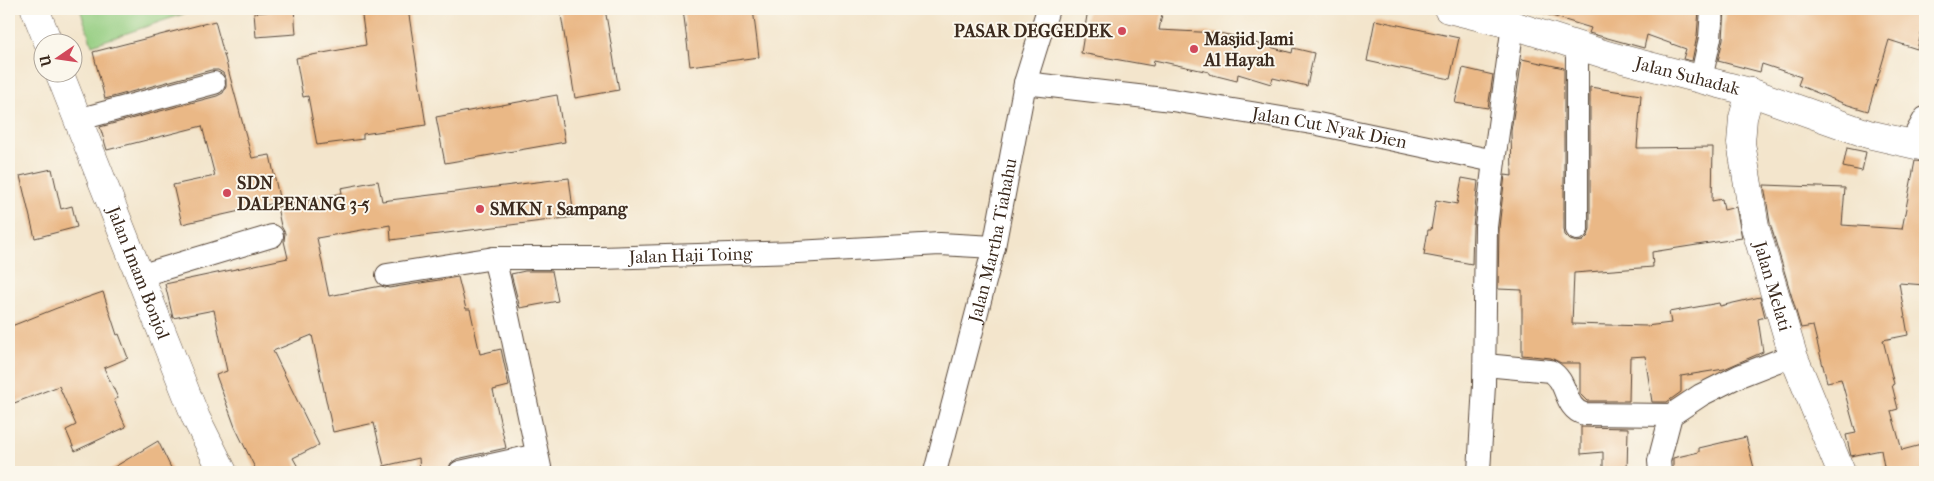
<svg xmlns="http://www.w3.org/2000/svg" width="1934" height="481" viewBox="0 0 1934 481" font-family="'IM FELL French Canon',serif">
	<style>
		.green { fill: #94cd81; stroke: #687c50 }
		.building { fill: #eab886 }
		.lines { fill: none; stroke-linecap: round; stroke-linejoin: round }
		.minor-casing { stroke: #574638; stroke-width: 24 }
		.tertiary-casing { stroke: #574638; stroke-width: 29 }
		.primary-casing { stroke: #574638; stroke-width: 29 }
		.minor { stroke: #fff; stroke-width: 22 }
		.tertiary { stroke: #fff; stroke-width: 28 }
		.primary { stroke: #fff; stroke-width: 28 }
		.poi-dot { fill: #d1495b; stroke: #fbf7ec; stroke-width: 2 }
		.labels { text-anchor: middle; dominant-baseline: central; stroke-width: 4; stroke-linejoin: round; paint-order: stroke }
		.poi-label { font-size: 18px; font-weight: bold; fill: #3b2a1e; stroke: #fbf7ec; text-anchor: start }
		.street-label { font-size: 18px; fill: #3b2a1e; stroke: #fbf7ec }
	</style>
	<rect width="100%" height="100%" fill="#fbf7ec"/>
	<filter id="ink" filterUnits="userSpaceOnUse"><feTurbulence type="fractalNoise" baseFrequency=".02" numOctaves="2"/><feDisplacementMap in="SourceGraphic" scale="10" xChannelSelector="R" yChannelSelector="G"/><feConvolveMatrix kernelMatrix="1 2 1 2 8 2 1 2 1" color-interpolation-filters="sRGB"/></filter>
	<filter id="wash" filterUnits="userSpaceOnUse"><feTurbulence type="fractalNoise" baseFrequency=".0096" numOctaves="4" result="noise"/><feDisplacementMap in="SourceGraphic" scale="20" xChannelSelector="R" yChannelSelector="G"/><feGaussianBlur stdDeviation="1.12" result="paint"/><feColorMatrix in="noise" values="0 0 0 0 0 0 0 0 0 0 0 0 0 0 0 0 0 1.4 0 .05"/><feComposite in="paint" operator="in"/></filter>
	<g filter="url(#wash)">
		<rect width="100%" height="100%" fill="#f3e5cc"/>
		<!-- green -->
		<polygon class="green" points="80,9 188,9 189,12 92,45"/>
		<g id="blocks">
			<!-- building -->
			<g class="building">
				<polygon points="294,9 296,34 256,37 254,13"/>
				<polygon points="361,9 408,9 426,125 363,134 363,139 317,145 308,96 303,97 296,58 366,45"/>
				<polygon points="560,9 605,9 619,90 575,98"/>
				<polygon points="683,9 753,9 759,57 690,66"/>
				<polygon points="1088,9 1163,9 1159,30 1219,33 1249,39 1248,41 1292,53 1293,48 1314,53 1307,86 1273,78 1271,84 1238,74 1237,81 1209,74 1209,72 1154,60 1153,66 1081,53"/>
				<polygon points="1543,9 1699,9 1697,36 1692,61 1683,59 1686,49 1647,35 1644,48 1589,33 1591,28 1542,13"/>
				<polygon points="1725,9 1925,9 1925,20 1917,49 1889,40 1868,111 1845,104 1798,85 1801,77 1762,64 1760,72 1718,61 1723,39"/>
				<polygon points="1375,20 1459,38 1450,79 1367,61"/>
				<polygon points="215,21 252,158 270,155 280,202 182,224 173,185 215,176 202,126 107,150 100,127 217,96 223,93 226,87 226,79 223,73 218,70 211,70 105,99 93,52"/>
				<polygon points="1522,59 1564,68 1564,229 1565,235 1570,240 1577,242 1583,241 1588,236 1590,229 1590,87 1641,95 1637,148 1713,147 1712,201 1722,199 1724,210 1736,207 1742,238 1652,252 1653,267 1574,273 1572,324 1646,326 1671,323 1669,312 1719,303 1720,306 1760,297 1765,317 1758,319 1763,352 1724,369 1681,376 1681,392 1667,402 1652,402 1645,356 1630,357 1629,401 1587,401 1580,394 1580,363 1561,363 1551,358 1522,355 1522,290 1498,289 1499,228 1505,175 1512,176 1511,131"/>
				<polygon points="1463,68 1493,75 1488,108 1455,103"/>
				<polygon points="557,95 565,142 445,163 436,117"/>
				<polygon points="1847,148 1866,152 1862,171 1843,167"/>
				<polygon points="1915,161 1925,162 1925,285 1899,283 1908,335 1883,340 1894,384 1892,385 1898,409 1891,411 1902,450 1925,444 1925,472 1885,472 1881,450 1851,456 1846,435 1856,433 1841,379 1827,382 1813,326 1801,328 1770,223 1764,185 1845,188 1842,225 1902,229"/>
				<polygon points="52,169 61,209 72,206 77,227 35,238 20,176"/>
				<polygon points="569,178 574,217 391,240 390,225 317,238 329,296 381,286 389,288 458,277 466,309 470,309 480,354 501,349 509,386 493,390 506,448 457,459 451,463 447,472 420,472 419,458 384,466 374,423 333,432 312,335 273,351 319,445 293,458 298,467 287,472 257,472 235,427 216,375 227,371 214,310 173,318 165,284 288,258 284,241 285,233 281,226 277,207 342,193 341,188 378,181 382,201"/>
				<polygon points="1462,178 1478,181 1473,227 1472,264 1424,255 1428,230 1431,230 1436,200 1457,204"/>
				<polygon points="525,271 552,271 558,301 520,308 511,274"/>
				<polygon points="103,292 117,335 119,334 128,358 104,368 118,398 114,400 126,427 75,451 66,430 76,425 59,386 9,405 9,327 57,308"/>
				<polygon points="1581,427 1628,428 1627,472 1603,472 1603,452 1581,454"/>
				<polygon points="1746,437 1755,472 1673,472 1673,458 1699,452 1699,448"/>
				<polygon points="158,441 173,472 106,472"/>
			</g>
		</g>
	</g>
	<g filter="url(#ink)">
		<use href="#blocks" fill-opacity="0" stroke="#574638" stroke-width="1"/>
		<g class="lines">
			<defs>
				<g id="minor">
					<polyline points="1701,79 1710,38 1712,9"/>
					<path id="s1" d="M1025,83l147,17 146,24 176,37 19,-136"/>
					<polyline points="77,120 214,83"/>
					<polyline points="1910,144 1925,118"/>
					<polyline points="1577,229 1577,46"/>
					<polyline points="494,258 506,307 541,472"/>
					<path id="s2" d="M387,275l107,-17h107l196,-6 143,-8 54,3"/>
					<polyline points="139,276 272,236"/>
					<path d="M1485,365l65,6c19,10 13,37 34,43l87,1"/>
					<polyline points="460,472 537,455"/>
					<path id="s3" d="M935,472l59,-225 31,-164 23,-74"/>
					<polyline points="1479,472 1484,385 1486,227 1494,161"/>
					<polyline points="1660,472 1659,461 1671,415 1701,395 1739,376 1793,355"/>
				</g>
				<g id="tertiary">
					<path id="s4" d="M1448,9l65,16 94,30 143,37 118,42 57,13"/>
					<path id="s5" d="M1750,92l-7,26 -2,25 14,84 38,128 48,117"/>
				</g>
				<g id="primary">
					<polyline points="35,9 48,42"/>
					<path id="s6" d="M59,72l137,346 27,54"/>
				</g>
			</defs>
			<!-- minor casing -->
			<use href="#minor" class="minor-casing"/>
			<!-- tertiary casing -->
			<use href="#tertiary" class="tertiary-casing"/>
			<!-- primary casing -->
			<use href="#primary" class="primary-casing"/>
			<!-- minor -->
			<use href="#minor" class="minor"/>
			<!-- tertiary -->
			<use href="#tertiary" class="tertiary"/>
			<!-- primary -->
			<use href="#primary" class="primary"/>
		</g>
	</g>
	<!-- markers -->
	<g class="poi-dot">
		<circle cx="1122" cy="31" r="5"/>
		<circle cx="1194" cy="49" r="5"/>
		<circle cx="227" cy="193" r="5"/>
		<circle cx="480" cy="209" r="5"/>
	</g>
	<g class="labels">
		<!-- poi labels -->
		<g class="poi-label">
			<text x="1112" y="31" text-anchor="end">PASAR DEGGEDEK</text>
			<text x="1204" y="39">Masjid Jami<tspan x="1204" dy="21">Al Hayah</tspan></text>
			<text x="237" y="183">SDN<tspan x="237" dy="21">DALPENANG 3-5</tspan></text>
			<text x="490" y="209">SMKN 1 Sampang</text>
		</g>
		<!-- street labels -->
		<g class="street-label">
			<text stroke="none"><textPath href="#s4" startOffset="249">Jalan Suhadak</textPath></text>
			<text stroke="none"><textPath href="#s1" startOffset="308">Jalan Cut Nyak Dien</textPath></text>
			<text stroke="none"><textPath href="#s3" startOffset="239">Jalan Martha Tiahahu</textPath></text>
			<text stroke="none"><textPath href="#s2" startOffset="305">Jalan Haji Toing</textPath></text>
			<text stroke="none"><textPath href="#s6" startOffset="216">Jalan Imam Bonjol</textPath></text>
			<text stroke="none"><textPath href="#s5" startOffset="199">Jalan Melati</textPath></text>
		</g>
	</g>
	<!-- margin -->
	<rect width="1934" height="481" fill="none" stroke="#fbf7ec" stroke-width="30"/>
	<!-- north arrow -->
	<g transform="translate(58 58) rotate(257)"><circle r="24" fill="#fbf7ec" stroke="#aea59a"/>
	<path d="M0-4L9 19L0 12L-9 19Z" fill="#d1495b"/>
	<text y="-8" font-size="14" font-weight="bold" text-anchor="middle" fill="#3b2a1e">U</text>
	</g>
</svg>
